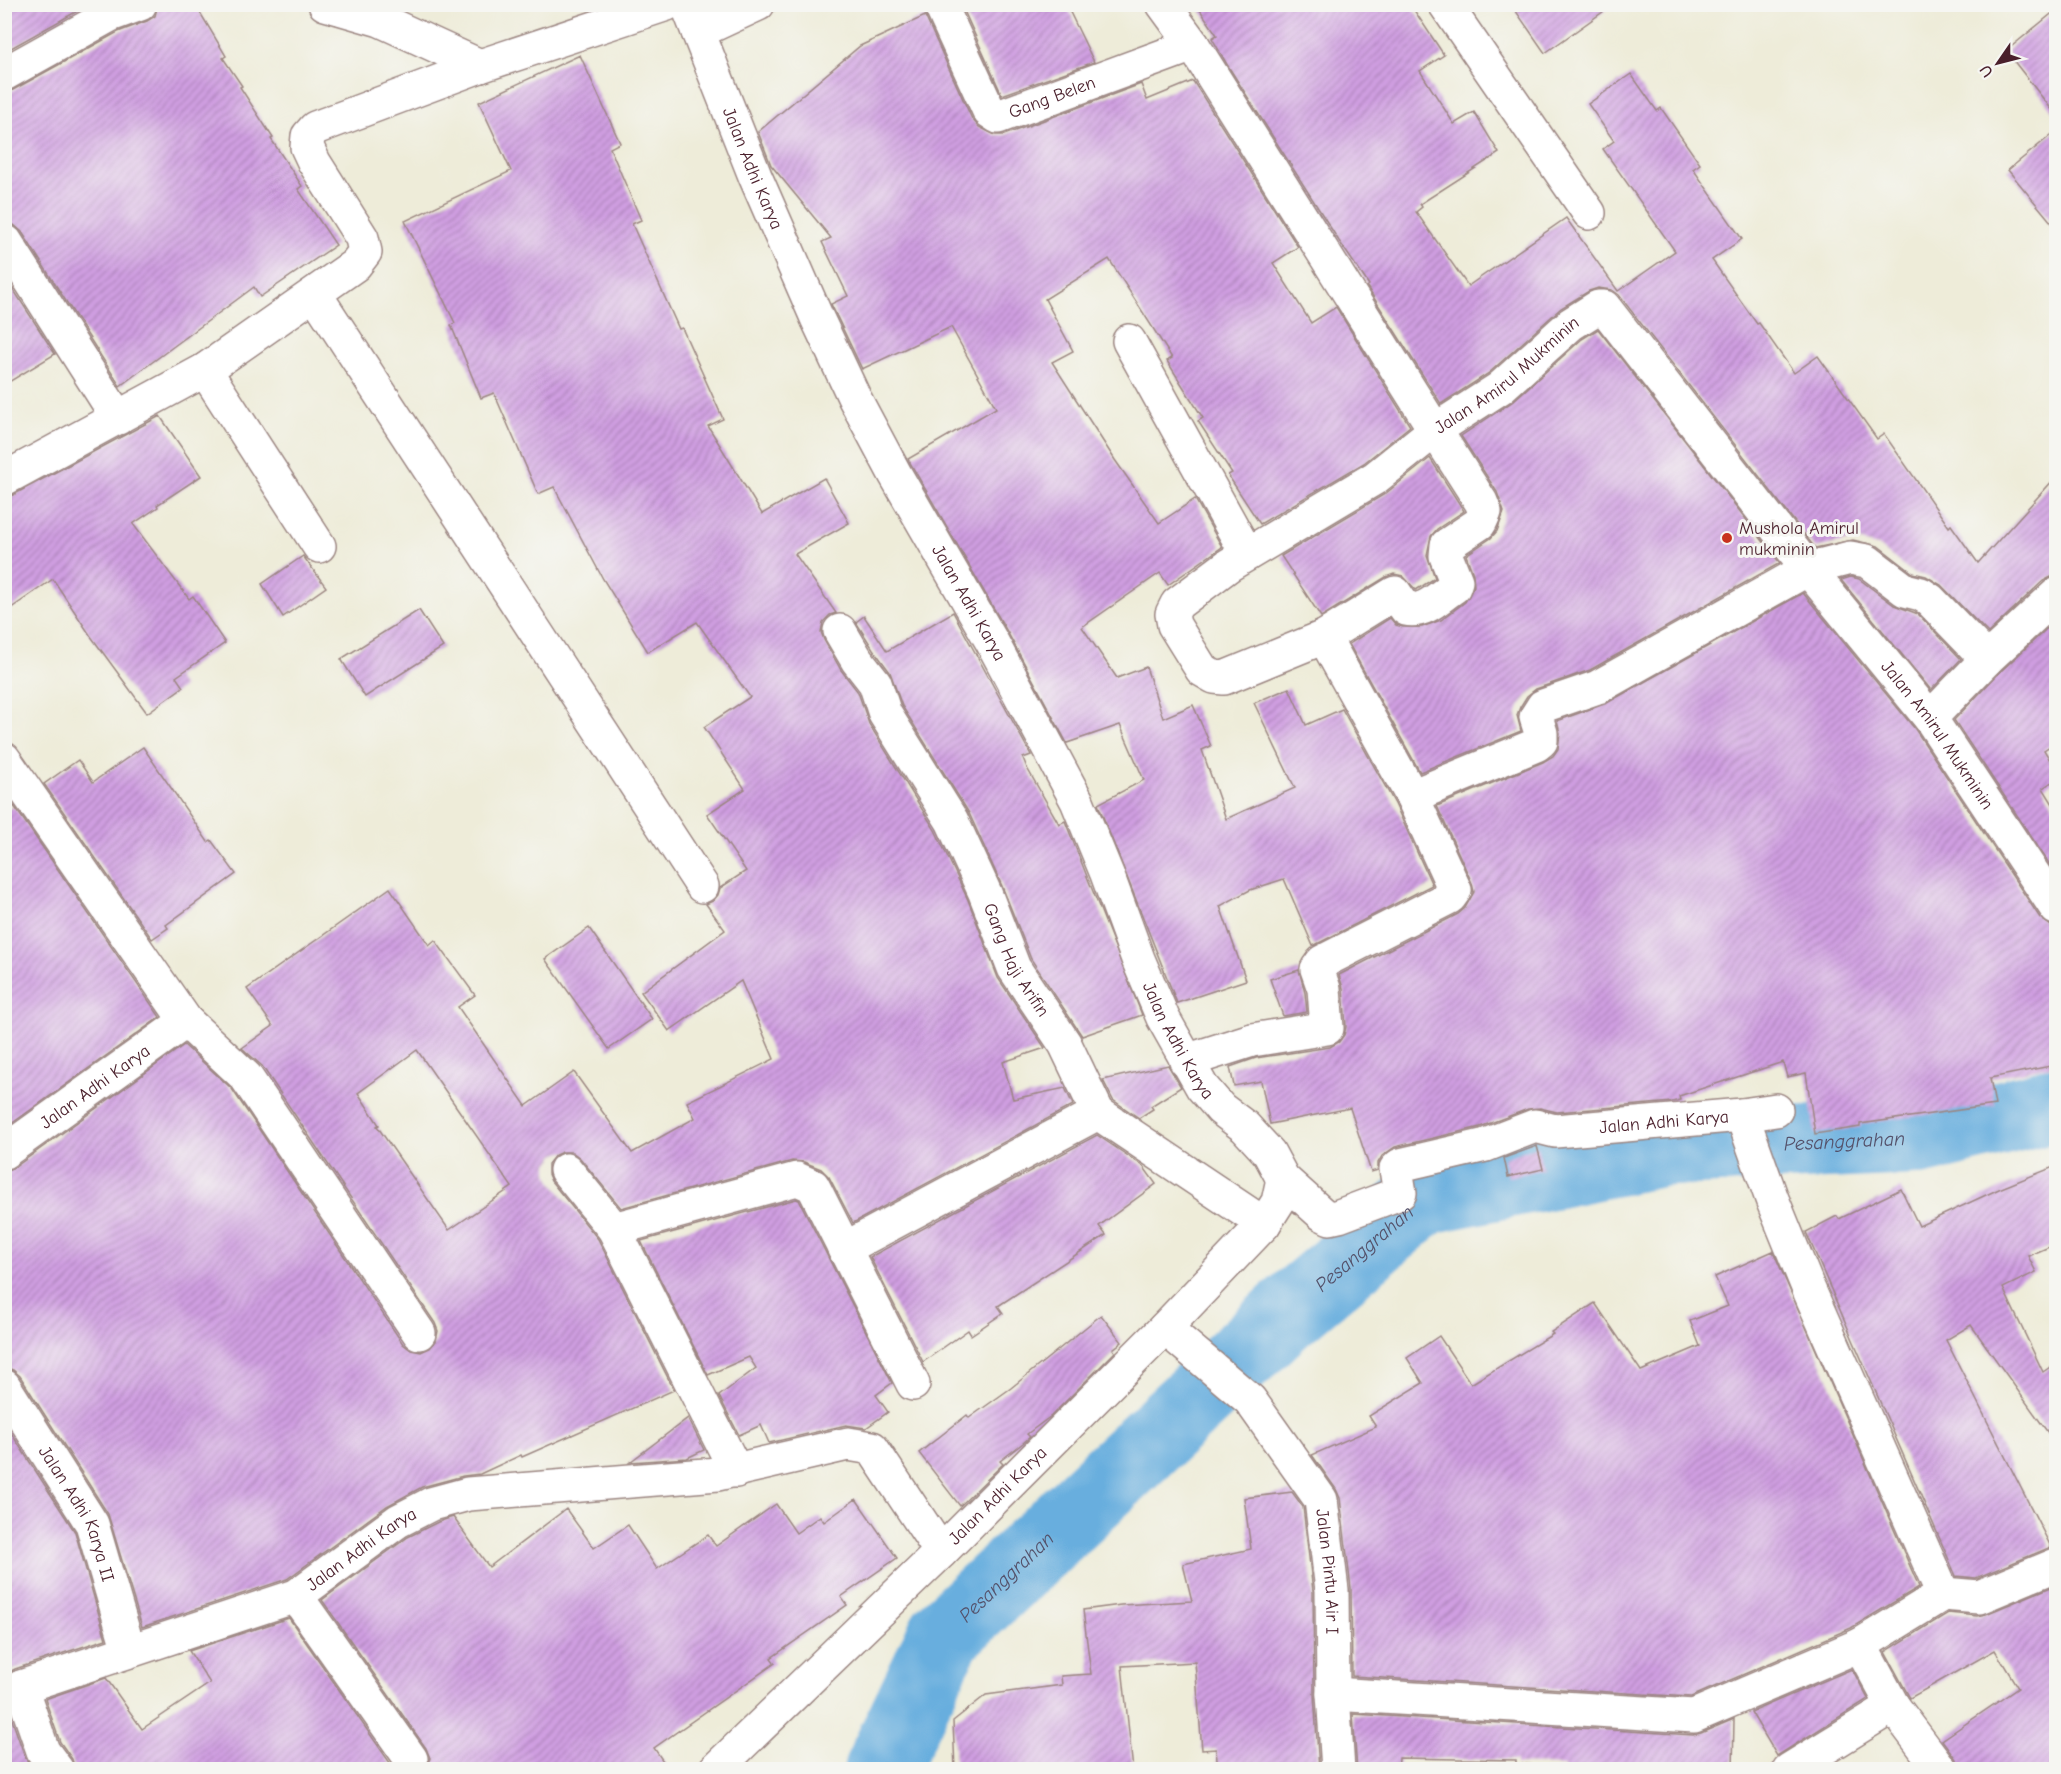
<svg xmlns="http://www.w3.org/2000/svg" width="2061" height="1774" viewBox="0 0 2061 1774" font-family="'Comic Neue',sans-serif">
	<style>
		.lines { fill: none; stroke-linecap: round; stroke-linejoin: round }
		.river { stroke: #67aede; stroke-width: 75 }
		.building { fill: url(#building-hatch); fill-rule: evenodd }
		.minor-casing { stroke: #9c8682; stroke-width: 36 }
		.minor { stroke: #fff; stroke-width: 33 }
		.poi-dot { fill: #c8321e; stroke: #f6f6f2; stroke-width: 2 }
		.labels { text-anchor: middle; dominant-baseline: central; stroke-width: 6; stroke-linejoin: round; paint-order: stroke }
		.street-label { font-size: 18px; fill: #4a1f2b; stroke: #f6f6f2 }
		.poi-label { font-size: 18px; fill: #4a1f2b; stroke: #f6f6f2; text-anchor: start }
		.water-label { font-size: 20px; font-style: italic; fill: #54516a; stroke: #f6f6f2 }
	</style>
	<defs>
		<pattern id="building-hatch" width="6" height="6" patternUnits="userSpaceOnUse" patternTransform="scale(1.5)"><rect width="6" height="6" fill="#d09fe2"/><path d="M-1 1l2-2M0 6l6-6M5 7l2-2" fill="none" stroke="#ab81b7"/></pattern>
	</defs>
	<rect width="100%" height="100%" fill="#f6f6f2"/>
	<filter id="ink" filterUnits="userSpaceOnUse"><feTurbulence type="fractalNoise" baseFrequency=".0167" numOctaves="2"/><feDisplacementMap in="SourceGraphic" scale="12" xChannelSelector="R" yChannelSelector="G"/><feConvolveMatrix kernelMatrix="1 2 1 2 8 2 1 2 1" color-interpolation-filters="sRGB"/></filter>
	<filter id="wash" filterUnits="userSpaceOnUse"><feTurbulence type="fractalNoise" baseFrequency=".008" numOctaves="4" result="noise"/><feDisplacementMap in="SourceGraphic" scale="24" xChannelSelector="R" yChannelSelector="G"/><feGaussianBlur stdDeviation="1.35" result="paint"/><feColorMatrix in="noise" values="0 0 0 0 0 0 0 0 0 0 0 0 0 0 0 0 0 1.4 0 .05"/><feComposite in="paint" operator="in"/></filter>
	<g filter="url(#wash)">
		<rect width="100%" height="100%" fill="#eeecd9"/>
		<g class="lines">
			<!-- river -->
			<path class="river" id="s1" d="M881,1770l64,-136 341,-320 139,-117 238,-48 263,-12 130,-33"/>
		</g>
		<g id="blocks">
			<!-- building -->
			<g class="building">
				<polygon points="4,4 90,4 4,52"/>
				<polygon points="158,4 195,4 226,56 223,58 242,86 240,87 273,138 271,139 302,186 298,189 336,245 260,297 254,287 120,386 22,232 14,225 4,223 4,93 13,90 118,32 147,21 155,16"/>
				<polygon points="961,4 1066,4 1094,62 1002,95"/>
				<polygon points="1196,4 1410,4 1444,55 1420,71 1454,124 1474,112 1499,153 1420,204 1422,207 1416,212 1468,286 1566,218 1618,291 1675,251 1603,149 1614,141 1588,104 1631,74 1657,111 1661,108 1700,164 1693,169 1742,239 1712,260 1757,324 1759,323 1794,373 1818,356 1877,439 1884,434 1949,527 1951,525 1978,563 2056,477 2056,577 2051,577 2043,581 1988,633 1941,585 1926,576 1913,573 1878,546 1853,540 1815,548 1619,295 1612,290 1598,288 1589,291 1561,308 1489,373 1441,404 1367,287 1369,285 1339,241 1228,66 1212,38 1217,35"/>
				<polygon points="1511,4 1614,4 1545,53"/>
				<polygon points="2056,10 2056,115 2006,51"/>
				<polygon points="925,16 972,119 979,127 995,135 1004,135 1141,84 1147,100 1193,81 1298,247 1273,263 1311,323 1336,307 1410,426 1364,463 1260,524 1228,475 1232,473 1198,421 1203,418 1167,361 1172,358 1109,259 1045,299 1073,351 1052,362 1115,460 1159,523 1195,499 1222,547 1168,585 1160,573 1082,627 1117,678 1146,667 1163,718 1193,705 1211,746 1202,750 1226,819 1295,788 1254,703 1289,688 1306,725 1342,709 1395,804 1432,885 1313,946 1284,879 1250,890 1220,906 1246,980 1177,1003 1098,804 1144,780 1120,725 1067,743 1008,633 908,459 996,408 951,327 862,369 831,304 848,296 822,242 831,238 771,165 758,132 860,46"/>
				<path d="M580,55l40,88 -10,5 31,72 -9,4 47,105 3,-1 41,91 -15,7 54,88 62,-36 25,45 -54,31 41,59 -6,2 -7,7 -2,10 3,8 17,30 17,22 11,32 66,106 33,70 30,78 47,70 -42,14 10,37 52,-11 8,17 -220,118 -24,-46 -8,-8 -17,-7 -12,-1 -171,47 -41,-50 -8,-6h-10l-7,3 -7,9v10l3,7 47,58 76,151 -152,67 -1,-2 -41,19 -17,2 -41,11 -35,19 -100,73 -145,48 -34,-113 -88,-138 -7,-6 -9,-3v-196l11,-4 169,-122 48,44 171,255 8,6 10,2 9,-4 6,-7 2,-10 -3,-8 -173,-257 -20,-18 31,-22 -26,-37 143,-101 39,57 6,-5 40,55 -17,12 68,99 48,-34 58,81 63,-35 -8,-16 87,-43 -33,-78 -72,50 -28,-39 84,-62 -19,-26 7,-3 5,-6 2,-7 26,-17 -39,-57 38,-25 -41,-62 46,-30 -53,-75 -49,30 -45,-73 -49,-92 -16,7 -44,-101 -13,5 -30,-73 4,-2 -50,-102 106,-50 -32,-69zM417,1050l95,137 -63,43 -72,-104 2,-1 -21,-32z"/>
				<polygon points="2056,131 2056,228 2008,170"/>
				<polygon points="4,275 55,354 4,385"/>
				<polygon points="1598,329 1780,563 1590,670 1536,689 1527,696 1520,707 1517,715 1521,731 1420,772 1349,644 1390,618 1396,625 1403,627 1422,627 1441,620 1465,602 1474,586 1473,574 1466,555 1491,538 1497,531 1504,512 1497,492 1461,436 1512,402 1582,339"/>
				<polygon points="160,416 201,476 157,505 158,507 133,524 189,599 193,596 225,643 176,677 183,687 147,713 90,635 53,579 4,613 4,498 13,495"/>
				<polygon points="1430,458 1464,511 1437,529 1431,536 1427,555 1435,578 1416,590 1403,576 1394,574 1386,577 1321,617 1281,556 1385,494"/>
				<polygon points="303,556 326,587 283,617 262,584"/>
				<polygon points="1851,577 1859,579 1894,605 1918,614 1961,659 1931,690 1841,580"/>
				<polygon points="1803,593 1915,729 2040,918 2051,926 2056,951 2056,1065 1990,1078 1995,1105 1860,1124 1860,1127 1815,1134 1806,1073 1787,1077 1783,1062 1679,1096 1680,1100 1672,1102 1557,1112 1540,1108 1528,1109 1480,1127 1395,1147 1382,1156 1378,1163 1378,1170 1371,1172 1350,1108 1270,1124 1261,1081 1234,1086 1230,1067 1256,1058 1330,1047 1339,1042 1344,1035 1346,1027 1343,988 1339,975 1458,914 1465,908 1474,892 1472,883 1437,806 1543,762 1553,756 1558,749 1560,733 1557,721 1607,703"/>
				<polygon points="419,610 443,647 365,697 341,659"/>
				<polygon points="953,612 1031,755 1023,758 1027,768 1059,824 1065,821 1142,1015 1082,1036 1031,959 1002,886 969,813 902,706 890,672 873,649 856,622 864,616 887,651"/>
				<polygon points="2056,620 2056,742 2044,750 2056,770 2056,779 2043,788 2056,809 2056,870 2054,871 1954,720 2000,672"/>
				<polygon points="143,747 208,842 211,840 236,874 166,925 168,928 152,939 44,784 78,760 93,782"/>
				<polygon points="14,806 160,1017 4,1129 4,812"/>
				<polygon points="589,928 652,1019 609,1049 545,959"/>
				<polygon points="1299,970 1305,993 1307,1012 1283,1016 1270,979"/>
				<polygon points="1168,1065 1181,1087 1151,1106 1153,1109 1139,1118 1113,1100 1103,1080"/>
				<polygon points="1097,1135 1143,1166 1156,1184 1099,1226 1106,1235 998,1306 1003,1313 971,1335 968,1330 923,1362 870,1257"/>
				<polygon points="1537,1146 1543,1169 1508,1177 1504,1158"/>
				<polygon points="2056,1166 2056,1244 2028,1256 2036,1272 2003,1288 2043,1372 2056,1363 2056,1444 1971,1325 1946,1340 2051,1547 1976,1578 1956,1576 1806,1232 1837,1216 1839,1219 1901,1189 1919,1226 1999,1189"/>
				<polygon points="796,1199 799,1200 892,1383 876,1395 888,1412 866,1428 846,1425 769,1443 761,1425 739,1435 719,1396 756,1368 749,1357 708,1375 641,1241"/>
				<polygon points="1773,1251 1919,1587 1851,1628 1691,1697 1352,1676 1351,1588 1340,1498 1336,1489 1312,1455 1376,1427 1369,1416 1423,1383 1407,1358 1439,1336 1471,1384 1553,1334 1551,1332 1595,1303 1641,1371 1700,1346 1690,1321 1728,1306 1715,1277"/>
				<polygon points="1101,1315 1122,1342 1113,1349 1115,1352 1051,1416 1027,1434 1030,1437 1023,1443 1000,1461 1003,1464 960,1506 919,1453 967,1415 969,1418 1011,1388"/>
				<polygon points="688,1418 704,1450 687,1458 630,1462"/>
				<polygon points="4,1422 75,1532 106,1639 15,1669 4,1675"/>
				<polygon points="1292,1492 1303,1507 1313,1591 1314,1695 1319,1770 1218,1770 1216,1749 1202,1750 1195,1662 1122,1666 1133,1770 955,1770 953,1721 986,1695 1062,1685 1061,1676 1091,1674 1083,1610 1121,1605 1192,1601 1183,1564 1251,1549 1244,1498"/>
				<polygon points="856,1499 897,1558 841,1597 847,1605 771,1658 775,1663 654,1748 669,1770 426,1770 430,1758 426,1748 322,1600 408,1537 438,1522 453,1517 489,1567 566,1509 594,1548 628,1525 657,1569 708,1535 716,1546 776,1504 796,1533 820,1516 824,1522"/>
				<polygon points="2056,1585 2056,1770 1959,1770 1956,1759 1942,1740 2018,1688 1995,1650 1910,1698 1885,1652 1948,1613 1977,1616 1986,1614"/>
				<polygon points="289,1618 395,1770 75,1770 72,1759 60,1742 45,1699 106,1678 142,1729 210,1683 189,1651"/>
				<polygon points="1852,1669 1868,1699 1777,1756 1751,1712"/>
				<polygon points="10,1714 25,1757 33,1770 4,1770 4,1716"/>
				<polygon points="1353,1714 1693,1735 1701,1733 1734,1719 1733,1770 1563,1770 1563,1766 1516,1764 1516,1760 1399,1758 1398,1770 1357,1770"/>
			</g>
		</g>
	</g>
	<g filter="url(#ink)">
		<use href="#blocks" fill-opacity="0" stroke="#9c8682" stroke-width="1.5"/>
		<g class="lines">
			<defs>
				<g id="minor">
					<polyline points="325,4 380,20 480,66"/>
					<path id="s2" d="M687,4l68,172 62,142 38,81 40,75 97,168 85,159 30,73 31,85 25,59 39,69 19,22 24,18 24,26 14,26 39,35 8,4 9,-2 61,-23 -4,-24 4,-4 86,-20 49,-19 20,5 187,-16 34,-5"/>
					<path id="s3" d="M940,4l49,107 9,6 195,-72"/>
					<polyline points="1163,4 1193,45 1435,430 1375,478 1229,565 1177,604 1172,614 1174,625 1202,670 1214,677 1224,678 1324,637"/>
					<polyline points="1445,4 1589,213"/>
					<polyline points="698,32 758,4"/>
					<polyline points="4,74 110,15 140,4"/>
					<polyline points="6,242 118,418"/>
					<polyline points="315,294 702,886"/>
					<polyline points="1129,341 1247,554"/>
					<polyline points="205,370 319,546"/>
					<polyline points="4,479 205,370 355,265 365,252 362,238 314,162 307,147 308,136 315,128 480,66 667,4"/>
					<path id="s4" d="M840,631l17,29 18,23 10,31 67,107 33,72 29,75 51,76 33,69 166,111"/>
					<polyline points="1930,718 1987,659"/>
					<polyline points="4,759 186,1021 246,1077 419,1333"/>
					<polyline points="1412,796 1536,745 1541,741 1541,733 1536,717 1543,706 1598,687 1808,569 1850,558 1867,561 1905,590 1921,594 1930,600 1987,659 2056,595"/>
					<path id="s5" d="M1186,1061l66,-21 75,-12 -3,-39 -7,-20 5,-7 128,-65 5,-7 -43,-94 -88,-159 71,-44 11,16c18,5 34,-13 48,-22l2,-6 -10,-25 1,-11 33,-22 5,-11 -4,-10 -46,-72 65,-42 71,-64 27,-17h6l204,262 122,149 126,190"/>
					<polyline points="1742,1115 1772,1199 1809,1290 1943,1594"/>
					<path id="s6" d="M4,1152l182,-131"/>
					<polyline points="566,1170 614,1229 736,1471"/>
					<polyline points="614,1229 797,1179 813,1186 913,1384"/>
					<polyline points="844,1249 1098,1113"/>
					<path id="s7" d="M1165,1328l85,72 71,100 11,90 1,104 5,76"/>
					<path id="s8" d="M4,1386l88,138 37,127"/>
					<polyline points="296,1596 411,1759"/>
					<polyline points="21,1687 43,1751 57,1770"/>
					<polyline points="1333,1694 1694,1716 1860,1645"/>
					<path id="s9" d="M4,1697l17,-10 275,-91 102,-75 33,-17 37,-10 250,-20 130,-30 24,4 69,104"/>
					<polyline points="1893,1706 1941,1770"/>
					<path id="s10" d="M715,1770l226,-218 224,-224 99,-104 14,-22 5,-23"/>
					<polyline points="1789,1770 1893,1706 1860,1645 1943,1594 1979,1597 2056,1565"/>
				</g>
			</defs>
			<!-- minor casing -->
			<use href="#minor" class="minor-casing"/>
			<!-- minor -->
			<use href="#minor" class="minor"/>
		</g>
	</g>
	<!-- markers -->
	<circle class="poi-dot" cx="1727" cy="538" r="6"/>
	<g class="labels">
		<!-- street labels -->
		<g class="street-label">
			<text stroke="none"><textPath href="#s3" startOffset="186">Gang Belen</textPath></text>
			<text stroke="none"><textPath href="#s2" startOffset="177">Jalan Adhi Karya</textPath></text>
			<text stroke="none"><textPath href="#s5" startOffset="1092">Jalan Amirul Mukminin</textPath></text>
			<text stroke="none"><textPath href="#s2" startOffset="663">Jalan Adhi Karya</textPath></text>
			<text stroke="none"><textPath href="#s5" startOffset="1755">Jalan Amirul Mukminin</textPath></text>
			<text stroke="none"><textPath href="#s4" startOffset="375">Gang Haji Arifin</textPath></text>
			<text stroke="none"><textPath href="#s2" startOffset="1149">Jalan Adhi Karya</textPath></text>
			<text stroke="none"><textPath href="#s6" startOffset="112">Jalan Adhi Karya</textPath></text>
			<text stroke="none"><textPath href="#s2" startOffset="1762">Jalan Adhi Karya</textPath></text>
			<text stroke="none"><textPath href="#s10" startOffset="394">Jalan Adhi Karya</textPath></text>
			<text stroke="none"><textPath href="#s8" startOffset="148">Jalan Adhi Karya II</textPath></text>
			<text stroke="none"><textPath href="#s9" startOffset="390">Jalan Adhi Karya</textPath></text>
			<text stroke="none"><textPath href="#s7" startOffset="306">Jalan Pintu Air I</textPath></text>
		</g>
		<!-- poi labels -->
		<g class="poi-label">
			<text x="1739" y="528">Mushola Amirul<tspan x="1739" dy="21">mukminin</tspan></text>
		</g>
		<!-- water labels -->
		<g class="water-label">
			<text stroke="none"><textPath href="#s1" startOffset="1224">Pesanggrahan</textPath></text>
			<text stroke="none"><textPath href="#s1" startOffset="720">Pesanggrahan</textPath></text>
			<text stroke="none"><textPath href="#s1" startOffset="234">Pesanggrahan</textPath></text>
		</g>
	</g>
	<!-- margin -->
	<rect width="2061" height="1774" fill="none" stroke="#f6f6f2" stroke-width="24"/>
	<!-- north arrow -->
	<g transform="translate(1998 63) rotate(235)" stroke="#f6f6f2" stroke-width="4.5" paint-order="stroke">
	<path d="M0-4.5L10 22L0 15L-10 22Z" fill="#4a1f2b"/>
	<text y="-9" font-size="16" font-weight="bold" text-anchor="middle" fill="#4a1f2b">U</text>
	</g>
</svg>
